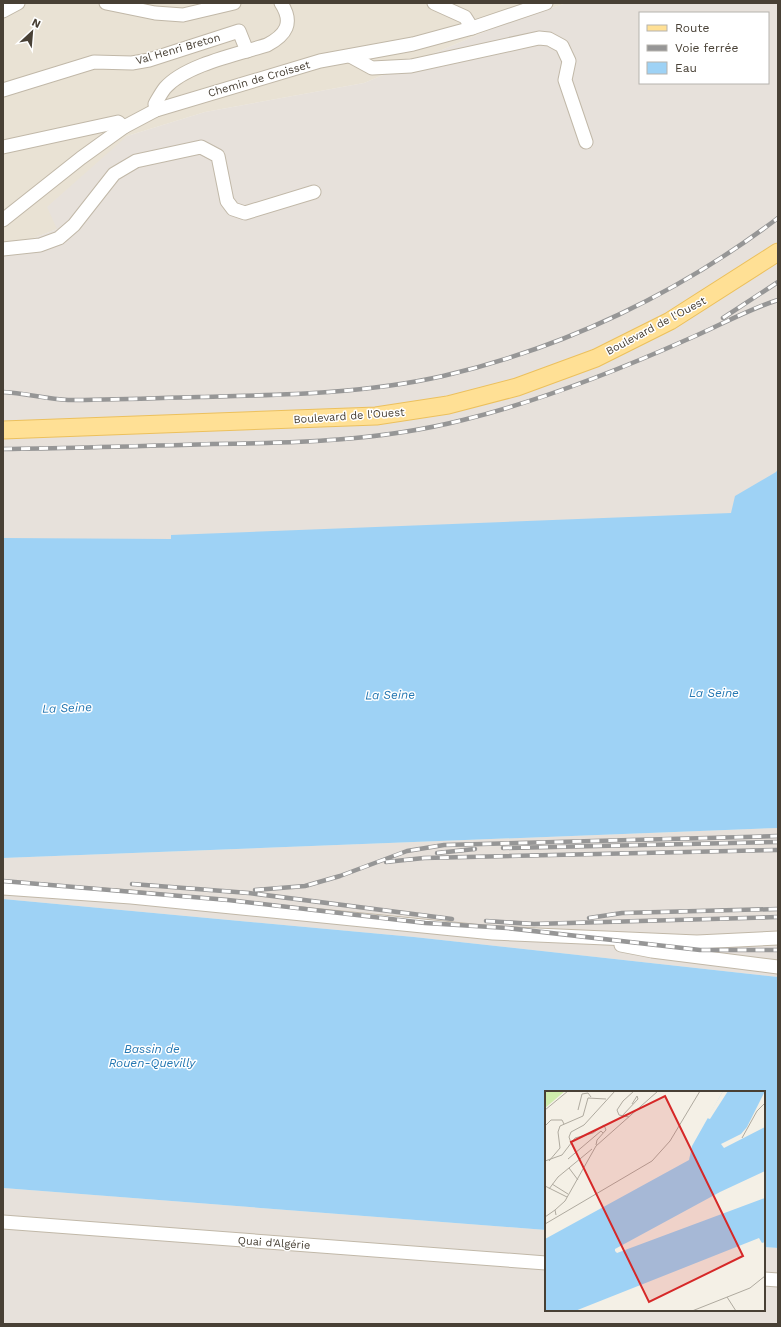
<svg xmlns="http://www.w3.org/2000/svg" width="781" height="1327" viewBox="0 0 781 1327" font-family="'Work Sans',sans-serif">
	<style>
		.residential { fill: #e9e2d4 }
		.industrial { fill: #e7e1db; fill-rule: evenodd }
		.water { fill: #9ed2f5 }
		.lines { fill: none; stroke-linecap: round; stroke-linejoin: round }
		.minor-casing { stroke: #c1b8a8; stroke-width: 15 }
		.major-casing { stroke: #ecc05d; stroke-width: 19 }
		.minor { stroke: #fff; stroke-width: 13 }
		.major { stroke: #ffe095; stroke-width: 17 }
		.rail-casing { stroke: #969696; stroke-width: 4.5 }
		.rail { stroke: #fff; stroke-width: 3; stroke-dasharray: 9; stroke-linecap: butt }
		.labels { text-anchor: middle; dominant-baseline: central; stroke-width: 3; stroke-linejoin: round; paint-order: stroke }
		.street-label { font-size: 11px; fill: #484035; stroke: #fff }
		.water-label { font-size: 12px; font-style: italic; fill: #2578b3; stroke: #fff }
		.inset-road { fill: none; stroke: #afaa9f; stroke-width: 1 }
		.view { fill: #d62828; fill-opacity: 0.15; stroke: #d62828; stroke-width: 2 }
		.inset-edge { fill: none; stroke: #484035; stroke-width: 2 }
	</style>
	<rect width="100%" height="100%" fill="#f4f0e6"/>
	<!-- residential -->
	<polygon class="residential" points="3,3 567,3 510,21 364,83 205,112 127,136 57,229 3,250"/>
	<!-- industrial -->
	<g class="industrial">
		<path d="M567,3h211v473l-51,40 -724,56v-322l54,-21 -10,-22 80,-71 78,-24 159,-29 146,-62zM640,13h128v70h-128z"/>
		<polygon points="778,828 778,977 414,937 3,899 3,858"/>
		<polygon points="3,1188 546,1230 546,1310 764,1310 764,1247 778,1248 778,1324 3,1324"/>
	</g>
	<!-- water -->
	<g class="water">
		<polygon points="778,469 778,828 3,858 3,538 171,539 171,535 731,513 735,496 776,472"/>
		<polygon points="3,899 414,937 778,977 778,1248 764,1247 764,1092 546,1092 546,1230 3,1188"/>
	</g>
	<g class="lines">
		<defs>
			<g id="minor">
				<polyline points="106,3 155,13 183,15 234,3"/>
				<polyline points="434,3 465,17 472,28"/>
				<polyline points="3,11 18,3"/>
				<polyline points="350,56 372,68 411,66 539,38 549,39 562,46 569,61 565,80 586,142"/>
				<polyline points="3,90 94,62 132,63 149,60 239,31 247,51"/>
				<path d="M156,110l-1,-6c3,-5 6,-11 10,-16 20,-23 73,-34 102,-43 19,-10 27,-22 14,-42"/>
				<polyline points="3,147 118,122 124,127"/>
				<polyline points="3,220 81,158 124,127 156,110 320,61 413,44 472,28 546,3"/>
				<polyline points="3,249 40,245 59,238 74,225 114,174 136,161 201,147 218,156 227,201 233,209 245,213 314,192"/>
				<polyline points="3,888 131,897 493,933 697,942 778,938"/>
				<polyline points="621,945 652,951 778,967"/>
				<polyline points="3,1222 546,1263"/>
				<polyline points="764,1279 778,1280"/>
			</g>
			<polyline id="major" points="3,430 376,416 448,405 517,387 596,358 670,321 778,252"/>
		</defs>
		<!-- minor casing -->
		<use href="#minor" class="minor-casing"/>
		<!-- major casing -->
		<use href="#major" class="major-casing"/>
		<!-- minor -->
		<use href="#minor" class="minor"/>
		<!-- major -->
		<use href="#major" class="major"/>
		<defs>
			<g id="rail">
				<polyline points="723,318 778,282"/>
				<path d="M3,392c22,1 43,7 65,8 44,0 87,-2 131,-3 82,-2 164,-3 244,-21 121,-28 236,-83 335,-158"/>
				<path d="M3,449c70,-1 139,-3 209,-5 85,-1 168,-3 251,-24 77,-19 151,-48 223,-80 31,-13 60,-30 92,-40"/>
				<polyline points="503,848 778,842"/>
				<polyline points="437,853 475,849"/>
				<polyline points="386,862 424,858 778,850"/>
				<polyline points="3,881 228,900 425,923 507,928 700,950 778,950"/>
				<polyline points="132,884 249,893 452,919"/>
				<polyline points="255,890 305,886 340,876 407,851 444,845 778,836"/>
				<polyline points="589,918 622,913 778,909"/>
				<polyline points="486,921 534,924 778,917"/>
			</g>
		</defs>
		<!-- rail casing -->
		<use href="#rail" class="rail-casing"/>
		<!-- rail -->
		<use href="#rail" class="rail"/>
	</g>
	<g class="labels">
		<!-- street labels -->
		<g class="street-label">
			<text transform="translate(178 49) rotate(-16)">Val Henri Breton</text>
			<text transform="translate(259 79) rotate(-16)">Chemin de Croisset</text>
			<text transform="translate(656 326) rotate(-28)">Boulevard de l'Ouest</text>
			<text transform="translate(349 416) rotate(-4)">Boulevard de l'Ouest</text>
			<text transform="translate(274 1243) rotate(4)">Quai d'Algérie</text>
		</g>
		<!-- water labels -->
		<g class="water-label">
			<text x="714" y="693">La Seine</text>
			<text transform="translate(390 695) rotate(-1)">La Seine</text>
			<text transform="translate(67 708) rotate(-2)">La Seine</text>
			<text x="152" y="1049">Bassin de<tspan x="152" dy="14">Rouen-Quevilly</tspan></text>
		</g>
	</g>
	<!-- overview -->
	<g transform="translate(545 1091)">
		<rect width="220" height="220" fill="#f4f0e6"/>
		<path d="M0,0h20l-20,17z" fill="#cfecac"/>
		<path d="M178,0h42l-18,36 -6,7 -20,10 3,4 41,-21v44l-45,21 -105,57v2l2,2 148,-55v44l-3,1 -3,-5 -184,73h-30v-72l144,-79 3,-14z" fill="#9ed2f5"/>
		<path d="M178,0h5l-18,28 -3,-1z" fill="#f4f0e6"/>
		<path class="inset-road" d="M0,19l23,-19M33,19l4,-16 6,-1 3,4M77,25l16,-17 -1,-3 -5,8M84,26l-10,-2 -2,-5 6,-9 11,-10M1,34l5,-5h11l2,4M197,47l15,-27 8,-8M26,52l-2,-6 2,-5 13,-7 31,-34M23,68l33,-28 2,2M0,70l17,-6 13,-17 18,-5 11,-8 2,5 -9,10 -1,5M4,70l11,-13 -2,-16 2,-6 23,-10 5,-18 18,1M24,77l9,12M7,93l16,10M0,95l22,11M4,98l9,-12 34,-28M11,124l-1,-5 10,-9 31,-55 62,-55M0,126l10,-7M0,133l107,-63 18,-20 30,-50M182,206l9,14M147,220l58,-23 15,-12"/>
		<path class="view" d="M120,5l78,160 -94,46 -78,-160z"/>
		<rect width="220" height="220" class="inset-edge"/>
	</g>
	<!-- border -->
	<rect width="781" height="1327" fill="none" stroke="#484035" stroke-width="8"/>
	<!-- legend -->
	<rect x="639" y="12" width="130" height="72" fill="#ffffff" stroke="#b6b3ae"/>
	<rect x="647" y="25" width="20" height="6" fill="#ffe095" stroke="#b6b3ae"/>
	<text x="675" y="32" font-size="12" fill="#484035">Route</text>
	<rect x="647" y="45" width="20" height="6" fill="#969696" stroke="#b6b3ae"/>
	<text x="675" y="52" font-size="12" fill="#484035">Voie ferrée</text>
	<rect x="647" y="62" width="20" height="12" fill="#9ed2f5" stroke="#b6b3ae"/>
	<text x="675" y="72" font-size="12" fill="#484035">Eau</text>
	<!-- north arrow -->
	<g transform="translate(32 32) rotate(26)" stroke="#ffffff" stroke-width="3" paint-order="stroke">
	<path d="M0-3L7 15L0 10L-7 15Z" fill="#484035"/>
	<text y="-6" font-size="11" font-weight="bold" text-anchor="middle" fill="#484035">N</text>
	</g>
</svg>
